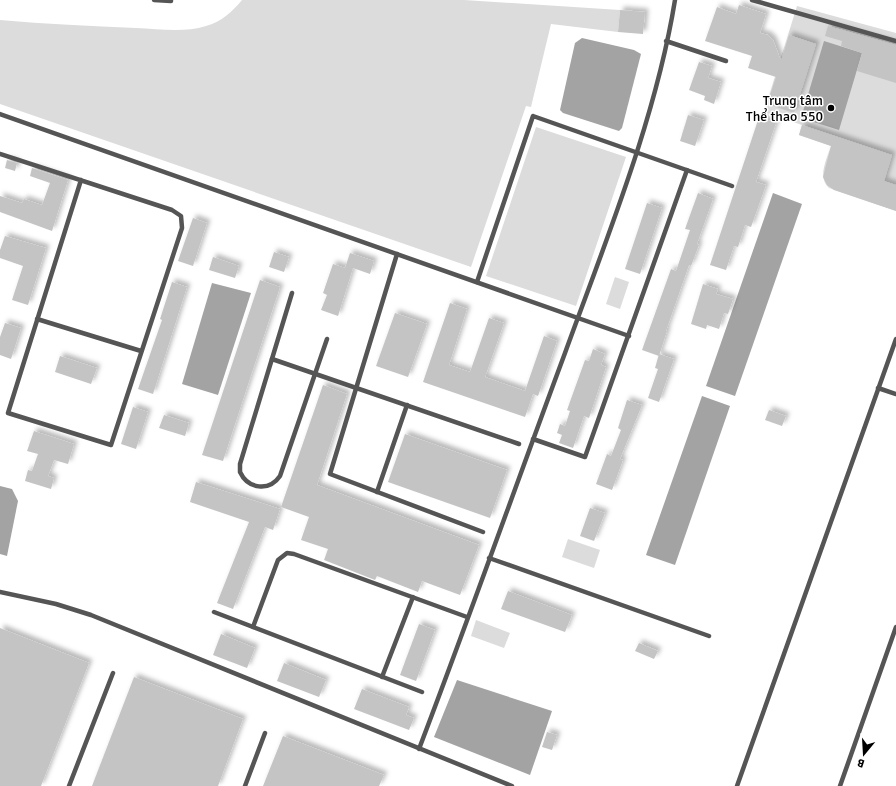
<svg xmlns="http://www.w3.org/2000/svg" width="896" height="786" viewBox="0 0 896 786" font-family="Signika,sans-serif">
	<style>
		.green { fill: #dcdcdc }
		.water { fill: #a3a3a3 }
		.building { fill: #c4c4c4; filter: url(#shadow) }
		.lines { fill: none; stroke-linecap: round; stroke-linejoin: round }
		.lane { stroke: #555; stroke-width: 4.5 }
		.poi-dot { fill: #000; stroke: #fff; stroke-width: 1.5 }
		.labels { text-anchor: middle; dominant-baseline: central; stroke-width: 3; stroke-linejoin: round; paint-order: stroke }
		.poi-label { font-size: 14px; fill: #000; stroke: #fff; text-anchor: end }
	</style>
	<defs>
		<filter id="shadow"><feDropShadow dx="3.5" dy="-3.5" stdDeviation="2" flood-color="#0004"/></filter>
	</defs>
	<rect width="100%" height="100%" fill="#fff"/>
	<!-- green -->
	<g class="green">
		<path d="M242,0h222l156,10 -2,22 -67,-8 -20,83 -5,-1 -55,161 -471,-163v-84c45,4 91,6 136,8 23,1 48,5 70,-2 15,-4 26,-14 36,-26z"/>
		<path d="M797,6l99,27v178l-67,-23c-12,-11 -2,-29 2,-42l-32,-11 3,-10 -38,-13z"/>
		<polygon points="536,127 626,157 576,306 486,276"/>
		<polygon points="615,277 629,282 620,309 606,304"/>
		<polygon points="568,539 600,550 594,568 562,557"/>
		<polygon points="476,620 510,633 504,648 471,636"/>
	</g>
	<!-- water -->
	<g class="water">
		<polygon points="582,38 634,50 641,54 622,128 619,131 563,113 560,110 575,43"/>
		<polygon points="824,41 862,53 839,130 801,118"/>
		<polygon points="773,193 802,204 735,396 706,386"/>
		<polygon points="212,283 251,293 218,395 182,384"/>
		<polygon points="702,396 730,406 675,565 646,555"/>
		<polygon points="0,486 12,489 18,501 7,556 0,554"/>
		<polygon points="457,680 552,711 530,775 434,737"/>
	</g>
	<!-- building -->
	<g class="building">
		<polygon points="739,5 766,14 760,33 768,35 773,40 781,61 789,35 816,44 794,113 767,104 776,77 748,68 752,56 705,41 717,7 736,14"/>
		<polygon points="620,10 645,12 643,34 618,32"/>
		<polygon points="828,26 896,45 896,83 857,71 862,53 841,46 842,41 825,36"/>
		<polygon points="699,62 712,66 708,78 721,82 714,104 704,100 705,96 689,90"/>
		<polygon points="688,115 704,120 695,146 680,141"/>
		<polygon points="759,117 776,123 756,182 766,185 751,227 745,225 738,247 734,246 726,270 710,265"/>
		<polygon points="802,125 892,155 884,181 896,185 896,211 834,190 827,185 823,177 831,146 799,135"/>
		<polygon points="7,160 17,163 15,171 5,168"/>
		<polygon points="32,168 68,180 52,231 0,212 0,196 22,203 24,199 42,205 50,183 30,176"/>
		<polygon points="698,193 713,199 697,244 699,245 691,266 689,265 666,331 667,331 659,356 642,350 671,269 676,271 690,230 685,229"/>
		<polygon points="647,203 662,208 640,274 625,269"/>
		<polygon points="193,218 207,223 193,266 178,261"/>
		<polygon points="5,236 46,248 28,305 12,300 23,266 0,258 0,250"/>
		<polygon points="274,252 289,257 284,272 269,267"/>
		<polygon points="350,253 374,261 370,274 353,268 338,316 321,310 327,295 323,293 333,264 345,268"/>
		<polygon points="213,257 239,266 235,278 209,270"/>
		<polygon points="260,280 280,287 223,461 202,455"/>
		<polygon points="172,282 187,287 153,394 138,389 162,320 160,319"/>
		<polygon points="703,284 718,289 716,294 733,299 728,314 724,313 719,329 707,325 706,329 691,324"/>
		<polygon points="450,303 467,309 449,365 470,372 489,318 504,323 485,377 525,391 544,336 557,341 538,396 533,394 525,417 423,382"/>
		<polygon points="395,313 427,324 408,377 376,366"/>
		<polygon points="5,323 21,328 11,359 0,355 0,337"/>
		<polygon points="593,349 605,354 601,365 606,367 589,418 584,416 573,448 559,443 562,435 557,433 560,424 565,426 570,411 567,410 585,360 589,361"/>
		<polygon points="659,354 674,359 659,402 648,398 658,369 655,368"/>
		<polygon points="60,356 97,368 91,384 55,372"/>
		<polygon points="323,385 347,394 317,485 479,545 460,595 422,581 418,592 377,576 375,580 324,560 328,549 301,540 309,517 281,507"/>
		<polygon points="627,400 642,405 620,459 623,460 612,490 596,484 607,454 611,456 621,430 618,428"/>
		<polygon points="133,407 148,412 136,449 121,444"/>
		<polygon points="769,410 786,416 782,426 765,420"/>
		<polygon points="164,415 189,423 185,436 159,428"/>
		<polygon points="34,431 74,444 68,464 54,460 48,476 54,478 51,489 25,481 28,470 32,471 38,454 27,451"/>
		<polygon points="405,434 507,470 490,518 388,482"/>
		<polygon points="196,482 280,509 273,530 265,527 233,609 217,603 249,522 190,502"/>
		<polygon points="590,508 605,513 594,541 580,536"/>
		<polygon points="508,591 572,615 565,632 501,609"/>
		<polygon points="419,624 435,630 416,681 400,675"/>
		<polygon points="0,628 89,663 41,786 0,786"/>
		<polygon points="221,634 255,648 247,668 213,655"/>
		<polygon points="639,643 658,651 654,659 635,651"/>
		<polygon points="284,663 326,680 319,697 277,681"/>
		<polygon points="134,677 243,719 218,786 92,786"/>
		<polygon points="362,689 409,707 406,715 414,718 409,730 354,709"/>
		<polygon points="547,732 557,735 552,750 542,747"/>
		<polygon points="283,736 384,775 379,786 263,786"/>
	</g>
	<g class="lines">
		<!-- lane -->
		<g class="lane">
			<polyline points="154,0 171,1"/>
			<polyline points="752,0 896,41"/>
			<polyline points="666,41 726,61"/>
			<polyline points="0,114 629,336"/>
			<polyline points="0,154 172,210 181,216 182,228 111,445 8,413 81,180"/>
			<polyline points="397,254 330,474 483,532"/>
			<polyline points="477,282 533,116 732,186"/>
			<path d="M292,293l-52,171v8c8,17 29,20 40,4l47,-137"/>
			<polyline points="37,319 141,351"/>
			<polyline points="272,359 519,444"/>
			<polyline points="878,388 896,394"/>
			<polyline points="533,439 585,457 687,170"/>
			<polyline points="377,492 407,405"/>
			<polyline points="489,558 709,636"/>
			<polyline points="0,592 56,604 91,615 512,786"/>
			<polyline points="214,612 422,692"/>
			<polyline points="253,627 278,560 287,553 294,554 467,617"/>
			<polyline points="382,677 413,597"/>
			<path d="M419,749c50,-131 97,-264 146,-396 41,-113 91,-235 110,-353"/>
			<polyline points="69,786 113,673"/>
			<polyline points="245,786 265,733"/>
			<polyline points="737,786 896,339"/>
			<polyline points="840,786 896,627"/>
		</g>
	</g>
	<!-- markers -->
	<circle class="poi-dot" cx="831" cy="108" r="4"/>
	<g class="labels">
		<!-- poi labels -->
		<g class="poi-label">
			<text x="823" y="100">Trung tâm<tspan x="823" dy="16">Thể thao 550</tspan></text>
		</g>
	</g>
	<!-- north arrow -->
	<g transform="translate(864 754) rotate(198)" stroke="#ffffff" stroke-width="3" paint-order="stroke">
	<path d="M0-3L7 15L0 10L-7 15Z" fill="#000000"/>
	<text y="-6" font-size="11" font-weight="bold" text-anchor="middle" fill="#000000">B</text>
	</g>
</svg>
